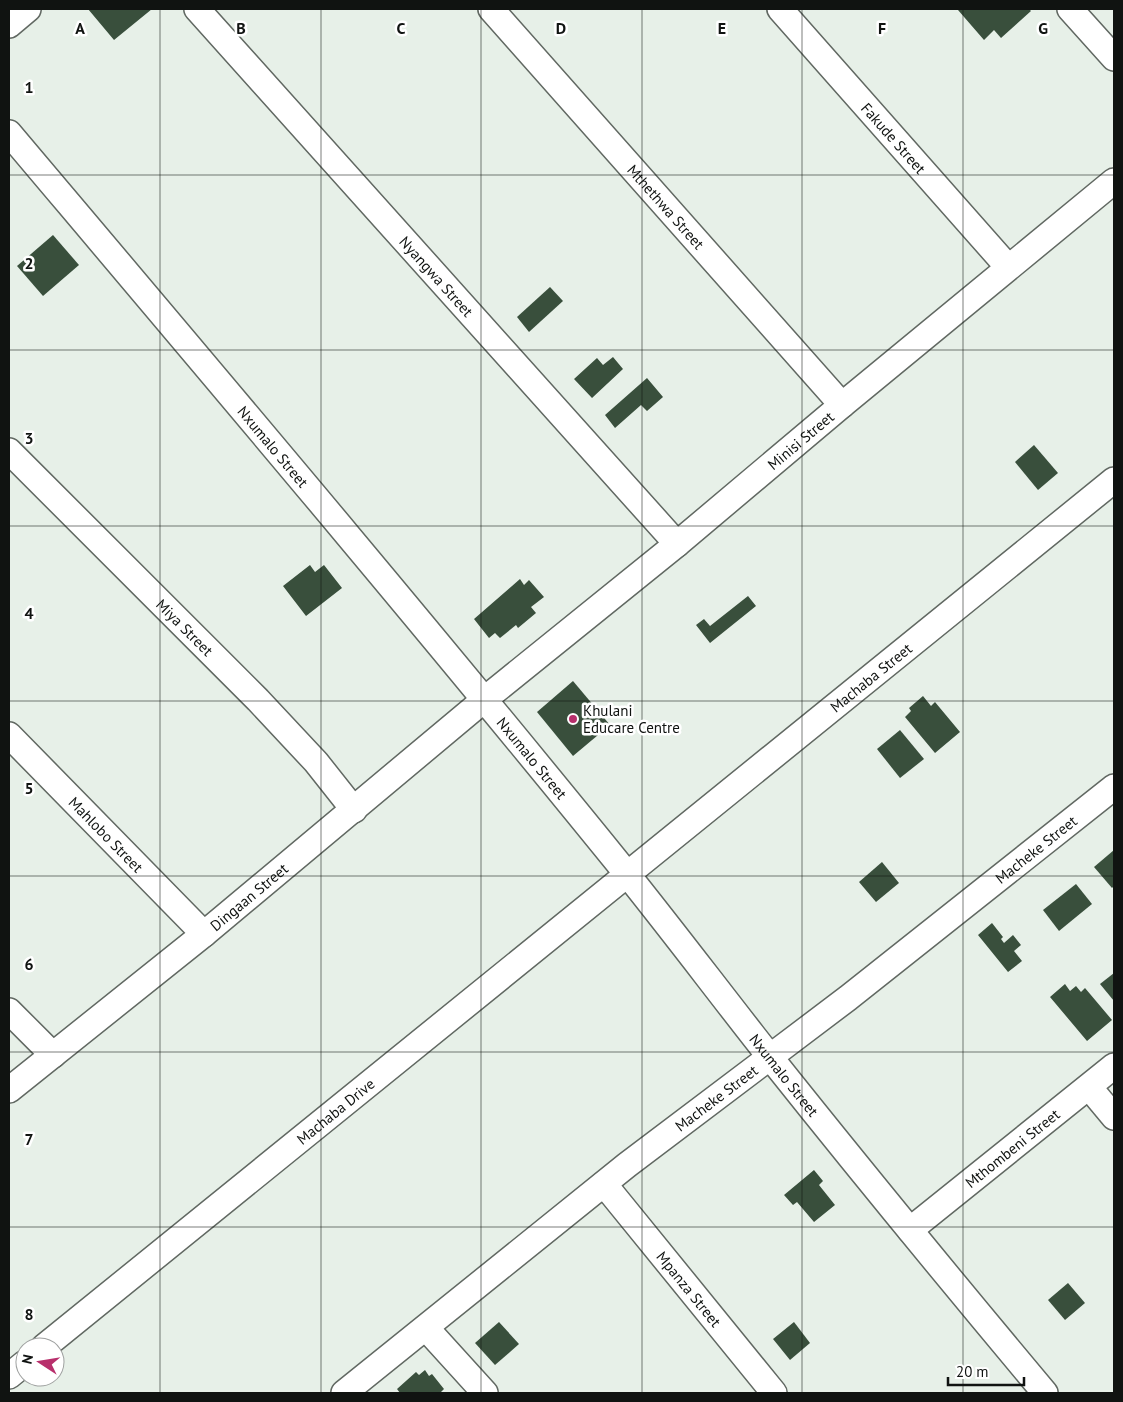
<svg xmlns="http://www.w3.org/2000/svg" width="1123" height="1402" viewBox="0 0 1123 1402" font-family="'PT Sans',sans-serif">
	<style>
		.building { fill: #394f3c }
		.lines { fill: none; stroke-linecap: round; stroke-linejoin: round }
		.minor-casing { stroke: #616862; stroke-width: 28 }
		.minor { stroke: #fff; stroke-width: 25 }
		.grid { fill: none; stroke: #101311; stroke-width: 1; stroke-opacity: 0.55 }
		.poi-dot { fill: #b82f6c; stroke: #fff; stroke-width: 2 }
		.labels { text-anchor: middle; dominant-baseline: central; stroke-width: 5; stroke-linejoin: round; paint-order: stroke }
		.street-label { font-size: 15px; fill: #101311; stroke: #fff }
		.poi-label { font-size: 15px; fill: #101311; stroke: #fff; text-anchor: start }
		.grid-label { font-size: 16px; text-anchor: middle; font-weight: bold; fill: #101311; stroke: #fff; stroke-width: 5; stroke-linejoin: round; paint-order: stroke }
	</style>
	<rect width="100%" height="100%" fill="#e7f0e8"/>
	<!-- building -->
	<g class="building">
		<polygon points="88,9 121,9 122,10 124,9 152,9 114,40"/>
		<polygon points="959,9 1029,9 1031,11 1001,38 994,30 984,40 958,10"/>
		<polygon points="53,235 79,265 43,296 17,266"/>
		<polygon points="550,287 563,301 529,332 517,317"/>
		<polygon points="613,357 623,369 592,398 574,379 597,358 603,365"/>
		<polygon points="647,378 663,397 647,411 641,405 615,428 605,415"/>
		<polygon points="1034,445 1058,473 1038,490 1015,462"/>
		<polygon points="310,565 315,572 324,565 342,588 306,616 283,586"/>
		<polygon points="520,579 524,585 529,580 544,597 531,607 536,613 518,628 516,625 500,638 495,633 489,638 474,619"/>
		<polygon points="748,596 756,606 710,643 696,625 704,619 710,626"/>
		<polygon points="573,681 610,725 573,756 537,712"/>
		<polygon points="923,696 931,706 935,702 960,732 935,753 905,717 911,711 909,708"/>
		<polygon points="900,730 924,759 900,778 877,749"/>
		<polygon points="1114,850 1114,886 1112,888 1094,867"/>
		<polygon points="882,862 899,883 876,902 859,882"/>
		<polygon points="1076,884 1092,904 1059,931 1043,910"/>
		<polygon points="992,923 1003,937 1001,939 1004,943 1013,935 1021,945 1014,951 1022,961 1008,972 978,935"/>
		<polygon points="1114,973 1114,1001 1100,984"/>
		<polygon points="1065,984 1070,991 1076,986 1081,992 1085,988 1112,1020 1087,1041 1050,997"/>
		<polygon points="814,1170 823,1181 819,1185 835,1205 814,1222 797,1202 793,1205 784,1195"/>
		<polygon points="1068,1283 1085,1303 1065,1320 1048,1300"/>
		<polygon points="499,1322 519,1344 495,1365 475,1343"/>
		<polygon points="794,1322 810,1343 790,1360 773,1339"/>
		<polygon points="425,1370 429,1376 432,1374 444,1389 440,1393 400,1393 397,1389 416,1372 419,1375"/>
	</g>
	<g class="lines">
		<defs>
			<g id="minor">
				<path id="s1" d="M197,9l480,535"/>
				<path id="s2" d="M491,9l351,396"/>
				<path id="s3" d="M780,9l228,258"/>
				<polyline points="1070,9 1114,58"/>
				<polyline points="9,25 28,9"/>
				<path id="s4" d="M9,133c206,244 413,488 614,736 50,62 98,126 147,188 90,113 182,225 275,336"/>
				<path id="s5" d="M9,451l249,249 58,62 38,48"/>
				<path id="s6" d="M9,735l195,199"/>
				<polyline points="9,1011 53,1055"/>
				<polyline points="1089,1087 1114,1117"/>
				<path id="s7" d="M9,1090l195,-156 281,-235 192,-155 165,-139 272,-224"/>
				<path id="s8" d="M604,1184l170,209"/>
				<path id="s9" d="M910,1230l204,-164"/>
				<polyline points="426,1328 485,1393"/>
				<path id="s10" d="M44,1347l1070,-867"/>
				<polyline points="9,1376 25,1363"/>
				<path id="s11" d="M344,1393l283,-228 221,-167 266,-211"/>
			</g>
		</defs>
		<!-- minor casing -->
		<use href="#minor" class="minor-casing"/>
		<!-- minor -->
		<use href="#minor" class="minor"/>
	</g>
	<!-- grid -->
	<path class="grid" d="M160,9v1384M321,9v1384M481,9v1384M642,9v1384M802,9v1384M963,9v1384M9,175h1105M9,350h1105M9,526h1105M9,701h1105M9,876h1105M9,1052h1105M9,1227h1105"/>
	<!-- markers -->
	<circle class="poi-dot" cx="573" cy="719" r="5"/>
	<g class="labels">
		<!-- street labels -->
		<g class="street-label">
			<text stroke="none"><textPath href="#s3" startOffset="172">Fakude Street</textPath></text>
			<text stroke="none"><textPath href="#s2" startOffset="264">Mthethwa Street</textPath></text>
			<text stroke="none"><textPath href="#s1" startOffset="359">Nyangwa Street</textPath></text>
			<text stroke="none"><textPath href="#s7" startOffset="1024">Minisi Street</textPath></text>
			<text stroke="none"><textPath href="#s4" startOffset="410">Nxumalo Street</textPath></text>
			<text stroke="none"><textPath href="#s5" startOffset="249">Miya Street</textPath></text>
			<text stroke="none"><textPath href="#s10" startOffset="1064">Machaba Street</textPath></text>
			<text stroke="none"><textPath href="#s4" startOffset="815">Nxumalo Street</textPath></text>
			<text stroke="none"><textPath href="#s6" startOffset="139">Mahlobo Street</textPath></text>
			<text stroke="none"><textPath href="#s11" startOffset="880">Macheke Street</textPath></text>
			<text stroke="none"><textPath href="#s7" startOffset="308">Dingaan Street</textPath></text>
			<text stroke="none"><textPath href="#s4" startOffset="1220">Nxumalo Street</textPath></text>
			<text stroke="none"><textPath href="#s11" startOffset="475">Macheke Street</textPath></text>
			<text stroke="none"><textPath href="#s10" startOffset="375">Machaba Drive</textPath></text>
			<text stroke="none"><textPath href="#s9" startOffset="131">Mthombeni Street</textPath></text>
			<text stroke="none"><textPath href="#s8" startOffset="135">Mpanza Street</textPath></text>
		</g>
		<!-- poi labels -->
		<g class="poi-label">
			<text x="583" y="710">Khulani<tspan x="583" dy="17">Educare Centre</tspan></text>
		</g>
	</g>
	<g class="grid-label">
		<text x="80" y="34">A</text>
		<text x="241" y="34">B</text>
		<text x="401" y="34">C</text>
		<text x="561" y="34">D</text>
		<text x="722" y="34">E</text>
		<text x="882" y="34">F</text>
		<text x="1043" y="34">G</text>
		<text x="29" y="93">1</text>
		<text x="29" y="269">2</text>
		<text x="29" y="444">3</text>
		<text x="29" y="619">4</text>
		<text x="29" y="794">5</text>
		<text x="29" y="970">6</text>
		<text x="29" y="1145">7</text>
		<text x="29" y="1320">8</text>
	</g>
	<!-- border -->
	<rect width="1123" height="1402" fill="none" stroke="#101311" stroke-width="20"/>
	<!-- north arrow -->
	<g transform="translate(40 1362) rotate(282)"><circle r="24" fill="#ffffff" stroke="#9fa1a0"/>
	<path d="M0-4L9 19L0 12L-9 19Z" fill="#b82f6c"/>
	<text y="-8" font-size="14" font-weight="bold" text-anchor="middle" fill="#101311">N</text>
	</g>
	<!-- scale -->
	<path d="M948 1377v8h76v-8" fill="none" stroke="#101311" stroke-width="2.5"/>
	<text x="956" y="1377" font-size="15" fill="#101311" stroke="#ffffff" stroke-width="4" paint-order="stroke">20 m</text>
</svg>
